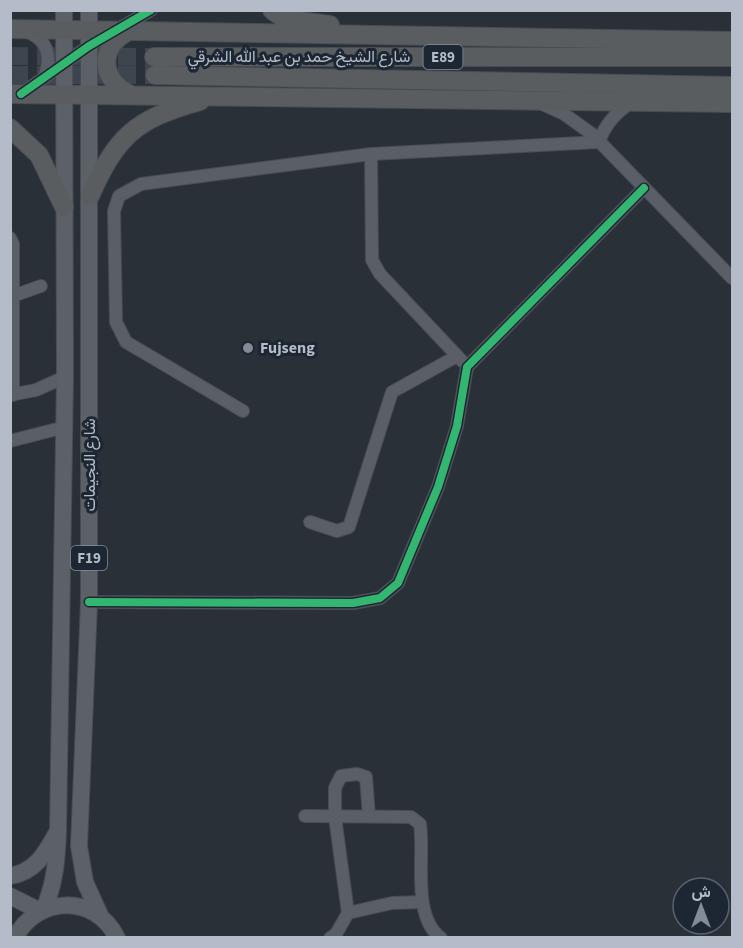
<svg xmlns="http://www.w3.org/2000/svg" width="743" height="948" viewBox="0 0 743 948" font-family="'Source Sans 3',Vazirmatn,sans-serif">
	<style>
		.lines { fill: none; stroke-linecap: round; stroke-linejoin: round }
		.highway-tunnel { stroke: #3f454e; stroke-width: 18; stroke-dasharray: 18 9; stroke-linecap: butt }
		.minor-casing { stroke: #484c53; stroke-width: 14 }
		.major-casing { stroke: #484c55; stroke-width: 18 }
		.highway-casing { stroke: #474c53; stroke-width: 20 }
		.minor { stroke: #5a5e66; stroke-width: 12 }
		.major { stroke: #5c6168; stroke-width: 16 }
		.highway { stroke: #5a5d60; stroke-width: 18 }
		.cycleway-casing { stroke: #1d2633; stroke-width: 11 }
		.cycleway { stroke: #33b770; stroke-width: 8 }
		.poi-dot { fill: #848b96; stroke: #1d2633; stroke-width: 2 }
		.labels { text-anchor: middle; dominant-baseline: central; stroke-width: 6; stroke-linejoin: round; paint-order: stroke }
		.shield { fill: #1d2633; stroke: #878f9c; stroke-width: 1.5 }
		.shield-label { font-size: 15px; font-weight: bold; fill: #b4bcc9 }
		.street-label { font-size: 16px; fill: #b4bcc9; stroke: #1d2633 }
		.poi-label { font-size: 16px; font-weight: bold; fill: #b4bcc9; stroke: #1d2633; text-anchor: start }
	</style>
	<rect width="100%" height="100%" fill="#2a3038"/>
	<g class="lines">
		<!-- highway-tunnel -->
		<g class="highway-tunnel">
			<polyline points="10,56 154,57"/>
			<polyline points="10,75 155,75"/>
		</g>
		<defs>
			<g id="minor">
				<path d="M25,31c22,7 28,26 19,46"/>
				<polyline points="21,94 89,46 151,10"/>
				<polyline points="542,104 564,114 592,134 732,278"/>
				<path d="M599,142c6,-18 17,-30 33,-40"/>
				<polyline points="371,154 372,260 380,274 462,361"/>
				<polyline points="10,238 13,244 13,395"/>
				<polyline points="10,297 41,286"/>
				<polyline points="10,395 36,390 65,377"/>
				<polyline points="243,411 126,342 116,322 114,211 119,196 141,184 371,154 599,142"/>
				<polyline points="10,441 65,427"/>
				<polyline points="310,522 337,531 349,527 392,392 457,356"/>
				<polyline points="89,602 353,603 380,598 398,583 438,487 457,426 467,367 644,188"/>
				<path d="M305,816l106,1 9,7c5,33 -9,92 21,114"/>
				<polyline points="348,913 335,817 335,788 341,776 357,774 366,777 369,816"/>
				<polyline points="330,938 336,934 348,913 392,903 422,902"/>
			</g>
			<g id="major">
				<polyline points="89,10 89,602 79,846 85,882 100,915"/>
				<path d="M10,876c25,-4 35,-22 46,-42"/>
				<polyline points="10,896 40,911"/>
				<path d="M44,909c11,-26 13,-50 14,-78l7,-454 -1,-367"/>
				<path d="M15,938c22,-43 81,-44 102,0"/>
			</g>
			<g id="highway">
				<polyline points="272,10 285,19 330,25"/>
				<polyline points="10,29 732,41"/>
				<path d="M129,31c-30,15 -30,47 0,63"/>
				<polyline points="154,57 732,57"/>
				<polyline points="155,75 732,86"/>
				<polyline points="10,94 732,103"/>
				<polyline points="10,128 39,155 64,207"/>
				<path d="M90,196c27,-61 46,-77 110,-95"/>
			</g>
		</defs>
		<!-- minor casing -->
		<use href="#minor" class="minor-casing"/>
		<!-- major casing -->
		<use href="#major" class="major-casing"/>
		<!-- highway casing -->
		<use href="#highway" class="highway-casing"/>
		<!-- minor -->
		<use href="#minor" class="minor"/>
		<!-- major -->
		<use href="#major" class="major"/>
		<!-- highway -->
		<use href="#highway" class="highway"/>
		<defs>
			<g id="cycleway">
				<polyline points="21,94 89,46 151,10"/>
				<polyline points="89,602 353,603 380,598 398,583 438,487 457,426 467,367 644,188"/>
			</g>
		</defs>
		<!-- cycleway casing -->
		<use href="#cycleway" class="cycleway-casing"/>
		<!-- cycleway -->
		<use href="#cycleway" class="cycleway"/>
	</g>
	<!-- markers -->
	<circle class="poi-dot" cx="248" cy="348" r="6"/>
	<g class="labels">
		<!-- shield labels -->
		<g class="shield">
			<rect x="423.5" y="45" width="39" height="24" rx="4.5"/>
			<rect x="71" y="546" width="36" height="24" rx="4.5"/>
		</g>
		<g class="shield-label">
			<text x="443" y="57">E89</text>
			<text x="89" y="558">F19</text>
		</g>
		<!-- street labels -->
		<g class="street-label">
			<text x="299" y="57">شارع الشيخ حمد بن عبد الله الشرقي</text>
			<text transform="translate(90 465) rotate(-90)">شارع النجيمات</text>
		</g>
		<!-- poi labels -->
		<g class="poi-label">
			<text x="260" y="348">Fujseng</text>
		</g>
	</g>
	<!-- border -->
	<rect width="743" height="948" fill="none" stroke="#b4bcc9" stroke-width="24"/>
	<!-- north arrow -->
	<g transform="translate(701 906)"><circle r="28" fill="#1d2633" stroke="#59626f" stroke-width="1.5"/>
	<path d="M0-4.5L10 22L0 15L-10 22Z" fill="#848b96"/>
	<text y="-9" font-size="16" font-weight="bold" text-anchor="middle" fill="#b4bcc9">ش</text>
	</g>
</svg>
